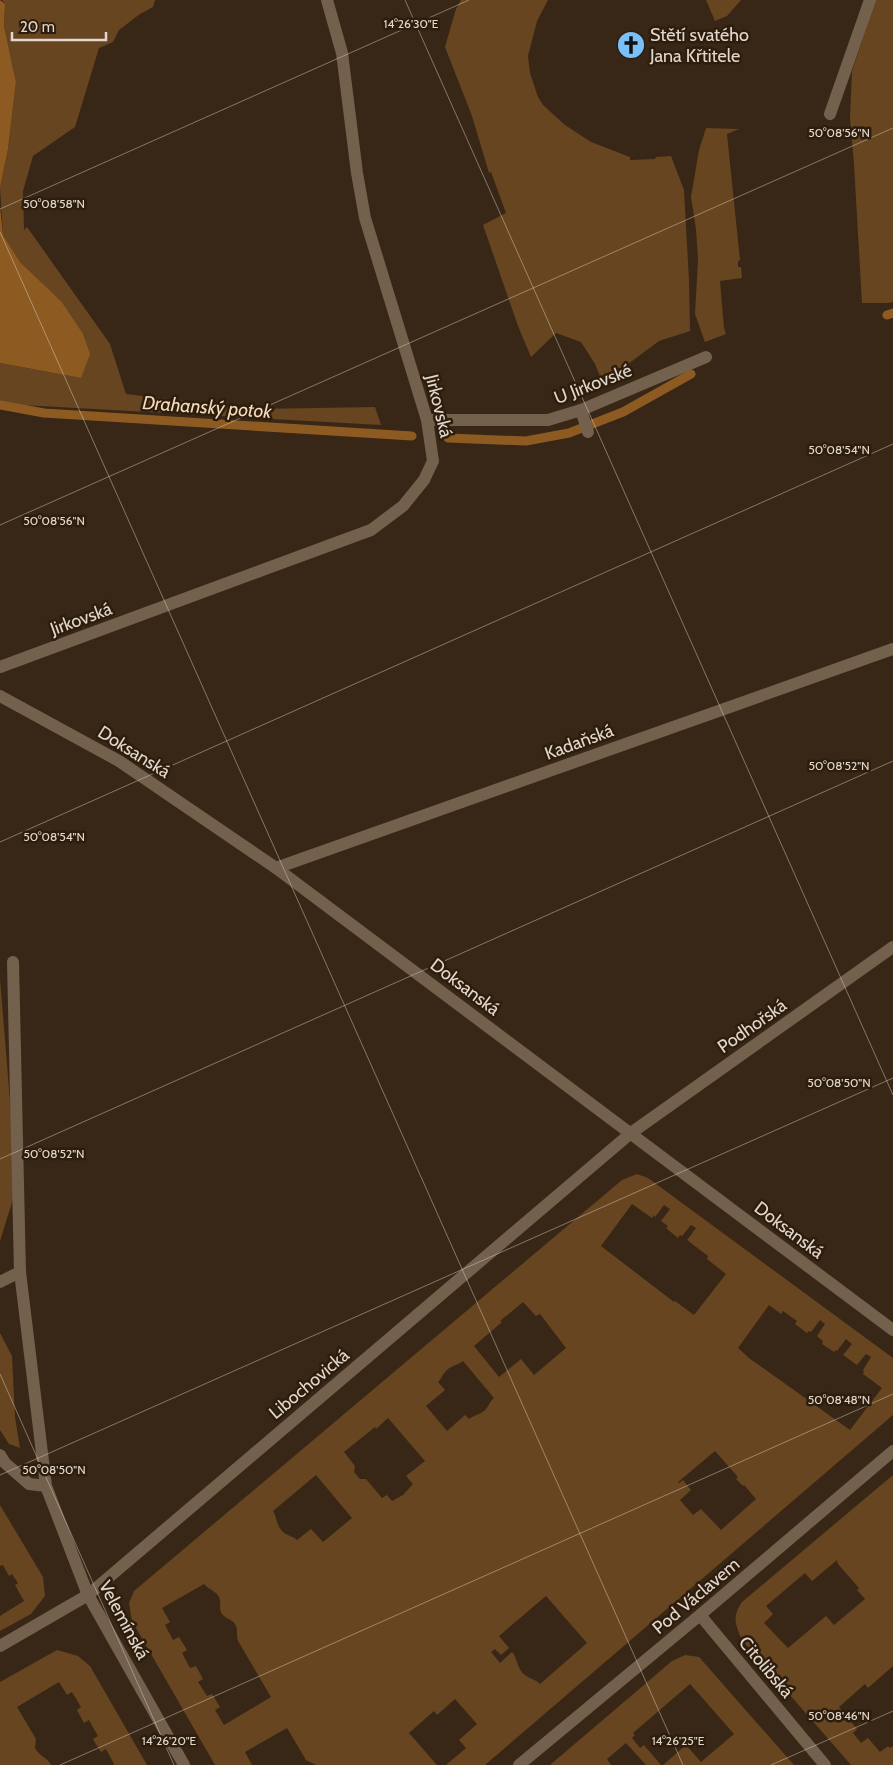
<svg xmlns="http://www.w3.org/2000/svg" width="893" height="1765" viewBox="0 0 893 1765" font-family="Cabin,sans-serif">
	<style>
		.green { fill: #674520; fill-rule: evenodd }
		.water { fill: #8d5b22 }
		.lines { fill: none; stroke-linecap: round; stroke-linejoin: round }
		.stream { stroke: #8d5b22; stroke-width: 9 }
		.minor { stroke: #73604d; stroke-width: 12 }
		.ticks { fill: none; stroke: #e3d7cd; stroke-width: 1; stroke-opacity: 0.45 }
		.labels { text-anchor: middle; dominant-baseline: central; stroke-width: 5; stroke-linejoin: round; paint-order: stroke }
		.poi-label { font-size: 18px; fill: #e3d7cd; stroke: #2d1d0c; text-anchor: start }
		.street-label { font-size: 18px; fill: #e3d7cd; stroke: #2d1d0c }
		.water-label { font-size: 19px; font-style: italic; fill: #f8dabd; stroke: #2d1d0c }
		.ticks-label { font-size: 12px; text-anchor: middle; fill: #e3d7cd; stroke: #2d1d0c; stroke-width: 5; stroke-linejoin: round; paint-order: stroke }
	</style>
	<rect width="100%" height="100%" fill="#382716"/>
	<!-- green -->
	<g class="green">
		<polygon points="2,0 155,0 153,7 140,14 119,30 113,42 99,48 75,127 33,156 23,191 24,230 27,227 110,344 126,394 257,409 375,407 381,425 22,405 0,401 0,363 81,378 61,301 20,262 3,235 0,188 8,149 16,82 4,26 5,4"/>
		<polygon points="461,0 548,0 537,21 528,56 530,73 538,97 543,105 565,125 591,142 630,157 630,160 655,159 656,157 671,156 684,190 689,280 690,331 659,341 620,370 600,376 595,364 581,342 556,333 531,357 518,326 483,225 506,213 491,172 489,173 472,116 445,47 456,9"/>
		<polygon points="706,0 741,0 727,16 715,21"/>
		<polygon points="876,0 893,0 893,302 888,303 862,303 854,164 850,118 852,71"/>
		<polygon points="706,128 739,129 727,134 740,260 738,261 738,267 741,267 742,278 720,281 724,328 726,334 705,342 695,314 698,260 696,229 691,197 699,150"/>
		<polygon points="0,979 17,1186 0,1241"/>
		<path d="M637,1174l11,4 245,180v57l-408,350h-39l20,-17 -7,-8 18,-16 -22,-25 -18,16 -3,-4 -25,22 28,32h-121l-10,-5 -19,-32 -42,24 7,13h-37l-83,-144 -3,-18 5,-12 488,-411zM632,1204l20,14 2,-3 1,2 9,-12 6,4 -9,12 7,5 -2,2 12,10 2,-3 2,1 9,-11 5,3 -9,12 21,16 -1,3 19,15 -32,41 -19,-14 -1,1 -73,-56zM523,1302l13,14 4,-2 26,34 -32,27 -13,-16 -22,18 -25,-31 28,-24 -2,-1zM769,1305l12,9 2,-3 14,10 -2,3 12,9 2,-2 2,1 9,-12 5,4 -8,12 6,5 -1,3 12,8 2,-2 1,1 9,-12 6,5 -9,11 14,10 9,-11 5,3 -8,13 1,1 -1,3 19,14 -32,42 -101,-72 -11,-10zM463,1361l31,37c-5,4 -5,9 -10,13 -5,4 -10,4 -15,8l-4,-4 -18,16 -21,-25 19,-16 -7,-8c4,-4 5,-9 10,-13 5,-4 10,-4 15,-8zM388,1418l37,43 -19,15 7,8 -10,11 -11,6 -5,-6 -5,3 -16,-19h-6l-6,-7 1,-6 -11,-14 31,-25 1,2zM715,1451l23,26 -2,2 7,7 1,-1 12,14 -35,31 -20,-21 -8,6 -13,-15 11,-10 -8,-10 -4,3 -1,-1zM316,1475l36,43 -29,24 -12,-13 -14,11c-4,-4 -10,-4 -15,-9 -6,-6 -5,-14 -9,-20zM204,1584c5,6 15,8 16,16 1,6 -2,11 4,16 4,4 9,3 12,10 2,5 0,10 2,15l33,56 -47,28 -9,-15 5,-3 -8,-13 -5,2 -9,-14 5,-3 -7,-13 -6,2 -8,-15 5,-3 -8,-13 -6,3 -8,-15 5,-3 -8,-14zM546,1596l41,47 -47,41c-5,-5 -10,-5 -15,-9 -8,-5 -7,-16 -13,-23l-12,11 -9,-11 4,-3 6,6 8,-7 -10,-12z"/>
		<polygon points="0,1333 12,1356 15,1417 20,1448 9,1444 0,1430"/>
		<path d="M893,1475v191l-25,22 -3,-4 -26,23 18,22 -4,4 8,10 7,-5 12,14 8,-6 2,2 3,-2v19h-42l-109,-125c-7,-16 -10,-23 0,-38zM837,1560l1,4 21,24 -2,2 8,9 -31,26 -8,-9 -38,32 -24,-25 9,-9 -7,-8 39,-33 7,8z"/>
		<polygon points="0,1505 43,1577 45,1596 31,1614 0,1631 0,1616 24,1601 15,1585 18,1583 12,1574 9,1576 3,1565 0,1566"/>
		<path d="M57,1650l21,6 12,10 57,99h-34l1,-1 -8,-15 -5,3 -7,-11 -1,-2 5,-3 -9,-16 -5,3 -6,-11 -1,-2 4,-3 -9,-15 -5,3 -8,-13 -42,25 19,32 -1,9c5,9 12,9 16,17h-51v-83z"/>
		<polygon points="685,1655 699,1657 794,1765 663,1765 686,1745 701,1762 734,1734 690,1684 633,1733 635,1735 632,1738 640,1748 644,1745 661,1765 646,1765 626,1743 607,1759 611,1765 550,1765 672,1661"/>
	</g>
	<!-- water -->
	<g class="water">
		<polygon points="0,0 5,4 4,26 16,82 8,149 0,188"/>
		<polygon points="0,206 3,235 20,262 61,301 83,334 90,354 81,378 0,363"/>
	</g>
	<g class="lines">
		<!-- stream -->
		<g class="stream">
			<polyline points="887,315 893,313"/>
			<polyline points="0,405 44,413 412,436"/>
			<polyline points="448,438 526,441 569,433 623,412 691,374"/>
		</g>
		<!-- minor -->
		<g class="minor">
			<polyline points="830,114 870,0"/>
			<polyline points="581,410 588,432"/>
			<polyline points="427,420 548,420 581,410 706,357"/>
			<polyline points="0,667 371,530 403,506 424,480 433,461 427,420 365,218 357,173 342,53 327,0"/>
			<polyline points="0,696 119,761 276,868 893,1330"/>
			<polyline points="276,868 893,649"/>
			<polyline points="13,962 20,1272 46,1486 88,1595 184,1765"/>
			<polyline points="0,1282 20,1272"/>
			<polyline points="0,1455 5,1463 29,1484 46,1486"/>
			<polyline points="700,1615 825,1765"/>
			<polyline points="0,1646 88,1595 631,1133 893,947"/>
			<polyline points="519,1765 700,1615 893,1451"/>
		</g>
	</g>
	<!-- ticks -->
	<path class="ticks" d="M405,0l488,1095M0,209l469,-209M0,232l683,1533M0,525l893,-397M0,842l893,-398M0,1159l893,-398M0,1374l174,391M0,1475l893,-397M60,1765l833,-371M771,1765l122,-54"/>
	<!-- icons -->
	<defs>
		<symbol id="church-disc" viewBox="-11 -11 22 22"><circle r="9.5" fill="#7abff8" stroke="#2d1d0c"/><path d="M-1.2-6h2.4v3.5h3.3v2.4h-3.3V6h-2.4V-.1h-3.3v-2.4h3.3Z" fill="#111"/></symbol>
	</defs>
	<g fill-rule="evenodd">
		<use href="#church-disc" x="615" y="29" width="32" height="32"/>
	</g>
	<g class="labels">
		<!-- poi labels -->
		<g class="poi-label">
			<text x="650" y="35">Stětí svatého<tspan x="650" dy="21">Jana Křtitele</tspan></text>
		</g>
		<!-- street labels -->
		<g class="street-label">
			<text transform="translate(593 384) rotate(-21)">U Jirkovské</text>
			<text transform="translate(439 406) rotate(76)">Jirkovská</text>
			<text transform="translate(81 619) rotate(-20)">Jirkovská</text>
			<text transform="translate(579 742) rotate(-20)">Kadaňská</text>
			<text transform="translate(134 752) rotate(32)">Doksanská</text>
			<text transform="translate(465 987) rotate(37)">Doksanská</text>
			<text transform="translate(752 1026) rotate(-35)">Podhořská</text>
			<text transform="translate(789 1230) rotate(37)">Doksanská</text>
			<text transform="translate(309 1384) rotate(-40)">Libochovická</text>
			<text transform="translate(696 1596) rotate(-40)">Pod Václavem</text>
			<text transform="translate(124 1620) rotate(62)">Velemínská</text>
			<text transform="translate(766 1667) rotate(50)">Citolibská</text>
		</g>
		<!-- water labels -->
		<g class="water-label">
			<text transform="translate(207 407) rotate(4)">Drahanský potok</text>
		</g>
	</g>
	<g class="ticks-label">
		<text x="411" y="28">14°26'30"E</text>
		<text x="839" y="137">50°08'56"N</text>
		<text x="54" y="208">50°08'58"N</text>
		<text x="839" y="454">50°08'54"N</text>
		<text x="54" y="525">50°08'56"N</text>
		<text x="839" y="770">50°08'52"N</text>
		<text x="54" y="841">50°08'54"N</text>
		<text x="839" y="1087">50°08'50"N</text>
		<text x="54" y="1158">50°08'52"N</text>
		<text x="839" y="1404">50°08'48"N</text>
		<text x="54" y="1474">50°08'50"N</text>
		<text x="839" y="1720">50°08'46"N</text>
		<text x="169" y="1745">14°26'20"E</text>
		<text x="678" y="1745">14°26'25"E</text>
	</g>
	<!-- scale -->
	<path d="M12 32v8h94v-8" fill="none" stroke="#e3d7cd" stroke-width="2.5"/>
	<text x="20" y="32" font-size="15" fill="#e3d7cd" stroke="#2d1d0c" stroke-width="4" paint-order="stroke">20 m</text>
</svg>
